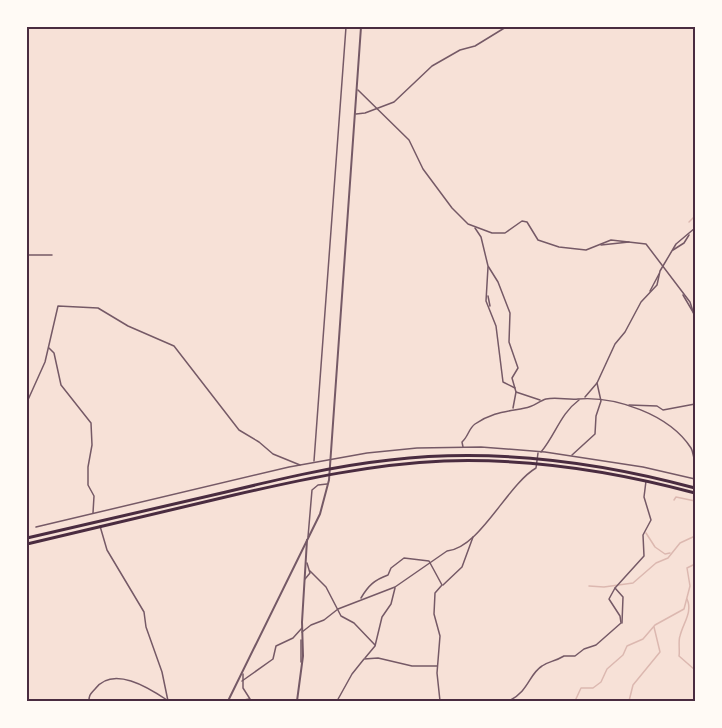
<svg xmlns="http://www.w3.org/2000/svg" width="722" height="728" viewBox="0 0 722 728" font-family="'Noto Serif',serif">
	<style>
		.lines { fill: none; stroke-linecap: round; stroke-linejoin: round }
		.stream { stroke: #dcb8b0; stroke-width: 1.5 }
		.minor { stroke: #755966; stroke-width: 1.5 }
		.tertiary { stroke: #755966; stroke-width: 2 }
		.trunk { stroke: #4a2c40; stroke-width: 3 }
		.neatline { fill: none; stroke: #4a2c40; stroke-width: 2 }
	</style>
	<rect width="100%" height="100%" fill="#f7e1d7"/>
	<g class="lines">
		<!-- stream -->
		<g class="stream">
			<polyline points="689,222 695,216"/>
			<polyline points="674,500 676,497 695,501"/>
			<polyline points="646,533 655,547 665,554 670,553"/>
			<polyline points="589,586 604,587 633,583 656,563 668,558 680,543 695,536"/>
			<path d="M687,599c6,13 -4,24 -7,37 -2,5 0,14 -1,20l16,14"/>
			<polyline points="575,701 581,688 593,688 601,682 607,669 623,655 627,646 643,639 655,625 684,609 690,586 687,568 695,564"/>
			<polyline points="629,701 633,685 660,652 654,627"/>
		</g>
		<!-- minor -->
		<g class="minor">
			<polyline points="358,90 409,140 423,169 452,208 468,224 492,233 505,233 522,221 527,222 538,240 559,247 586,250 611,240 646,244 690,302 695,318"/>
			<polyline points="356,114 365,113 394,102 432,66 460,50 475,46 506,27"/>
			<polyline points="475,228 481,237 488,266 498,282 510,313 509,342 518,368 512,378 516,392 540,400"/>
			<polyline points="601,245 629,242"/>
			<polyline points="673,250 684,243 689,235"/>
			<polyline points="27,255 52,255"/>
			<polyline points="488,267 486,301 496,326 503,382 515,388"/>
			<polyline points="650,291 659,274"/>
			<polyline points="683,295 693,312"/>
			<polyline points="488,296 490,306"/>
			<polyline points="49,348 54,353 61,385 91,423 92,445 88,467 88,485 94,496 93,513"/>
			<polyline points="585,397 597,383"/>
			<polyline points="27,402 45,362 58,306 98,308 128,326 174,346 239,430 259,442 273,454 300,465"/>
			<polyline points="629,405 657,406 663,410 695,404"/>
			<polyline points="513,408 516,392"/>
			<path d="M463,447l-1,-5c6,-5 7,-14 13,-18 18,-12 30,-12 50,-16 8,-1 14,-7 21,-9 11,-2 22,1 32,0 37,-3 91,15 113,49 2,3 2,9 4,13"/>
			<path d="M541,452c15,-18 19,-38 38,-52"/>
			<polyline points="572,455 595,434 596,416 601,401 597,383 615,344 625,332 641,302 657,285 660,271 676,244 695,228"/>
			<polyline points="314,461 346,27"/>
			<polyline points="100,526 107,550 144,612 146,627 162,672 168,701"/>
			<polyline points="36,527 289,467 367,453 417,448 481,447 545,452 643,467 695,479"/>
			<polyline points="308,537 312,490 318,485 327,484"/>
			<polyline points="310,571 326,587 341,616 354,623 375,645"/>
			<polyline points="305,579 310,573 307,563"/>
			<polyline points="443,585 462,567 473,537"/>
			<polyline points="615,588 623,597 622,623"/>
			<path d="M361,598c7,-12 13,-18 27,-23l3,-7 13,-10 25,3 13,24 -7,8 -1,21 6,22 -3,37 3,28"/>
			<path d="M302,632l9,-7 13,-5 14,-11 57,-22 52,-36c33,-3 60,-66 89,-83l2,-15"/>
			<polyline points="365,658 375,646 382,617 391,604 395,588"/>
			<polyline points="301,662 301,640"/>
			<polyline points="242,681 273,659 276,646 293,638 302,628"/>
			<path d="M89,701c0,-7 2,-7 6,-12 18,-24 54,-1 72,11"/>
			<polyline points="237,701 250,699 243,688 243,674"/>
			<polyline points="337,701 352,674 364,659 378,658 412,666 437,666"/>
			<path d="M509,701c20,-10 20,-27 33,-35 7,-5 12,-4 22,-10h11l9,-7 12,-4 25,-22 -1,-7 -11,-17 6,-11 29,-32 -1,-21 8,-15 -7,-23 2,-16"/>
		</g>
		<!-- tertiary -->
		<g class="tertiary">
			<polyline points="228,701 320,514 329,480 361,27"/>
			<polyline points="297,701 303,656 302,622 307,540"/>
		</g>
		<!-- trunk -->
		<g class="trunk">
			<path d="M27,538c66,-15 132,-31 199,-46 54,-13 108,-26 164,-32 103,-12 205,1 305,28"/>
			<path d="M27,544c69,-17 138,-33 207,-49 70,-16 139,-31 210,-34 86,-3 169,10 251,32"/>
		</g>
	</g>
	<!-- border -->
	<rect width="722" height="728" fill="none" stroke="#fffaf5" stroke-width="57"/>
	<rect x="28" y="28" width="666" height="672" class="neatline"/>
</svg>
